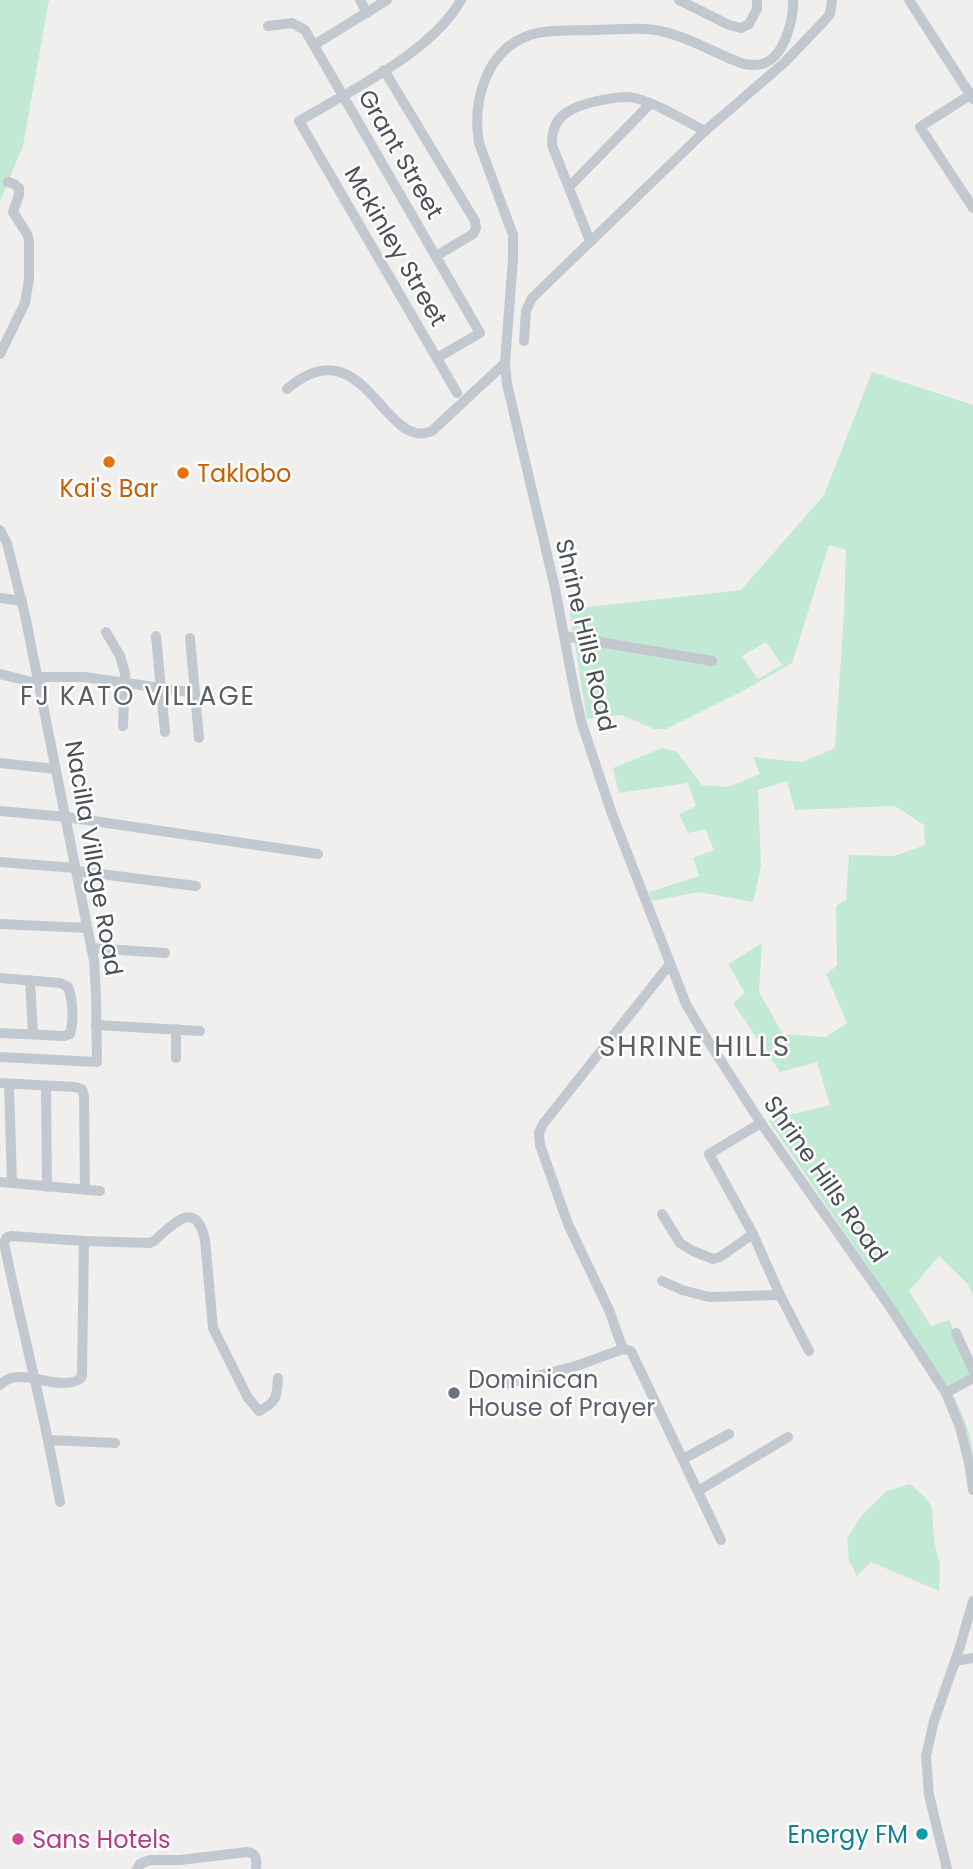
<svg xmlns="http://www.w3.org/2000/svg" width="973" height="1869" viewBox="0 0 973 1869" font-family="Poppins,sans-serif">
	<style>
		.green { fill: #c2e9d3; fill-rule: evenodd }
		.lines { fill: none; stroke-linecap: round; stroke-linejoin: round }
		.minor { stroke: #c1c8cf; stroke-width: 10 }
		.food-dot { fill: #e8710a; stroke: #fff; stroke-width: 2.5 }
		.worship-dot { fill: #6b7280; stroke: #fff; stroke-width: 2.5 }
		.culture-dot { fill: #0f9aa8; stroke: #fff; stroke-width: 2.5 }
		.hotel-dot { fill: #d1479c; stroke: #fff; stroke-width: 2.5 }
		.labels { text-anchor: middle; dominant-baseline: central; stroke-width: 5; stroke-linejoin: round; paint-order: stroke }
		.street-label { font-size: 24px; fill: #495059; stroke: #fff }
		.food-label { font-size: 24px; fill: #c56008; stroke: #fff; text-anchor: start }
		.worship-label { font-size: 24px; fill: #5b616d; stroke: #fff; text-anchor: start }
		.culture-label { font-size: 24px; fill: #0d838f; stroke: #fff; text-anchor: end }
		.hotel-label { font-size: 24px; fill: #b23c85; stroke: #fff; text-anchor: start }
		.neighbourhood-label { font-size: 26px; letter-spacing: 2px; fill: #5c5e62; stroke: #fff }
		.quarter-label { font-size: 28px; letter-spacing: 2px; fill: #5c5e62; stroke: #fff }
	</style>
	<rect width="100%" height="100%" fill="#f1efee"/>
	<!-- green -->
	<g class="green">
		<polygon points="0,0 49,0 23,146 0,201"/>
		<path d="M872,372l101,33v891l-6,-13 -28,-27 -30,35 22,35 18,-6 17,37 7,21 -22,13c11,21 22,44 22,69l-6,-27 -9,-25 -11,-22 -80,-121 -99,-145 62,-15 -13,-43 -37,10 -47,-69 12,-10 -17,-29 34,-21 -3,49 24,42 43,3 21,-14 -21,-49 11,-8 -1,-60 10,-6 3,-45 45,1 31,-11 -1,-20 -29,-19 -100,4 -8,-29 -29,9 3,77 -8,35 -54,-10 -47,9 -3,-9 50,-16 -6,-18 21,-8 -9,-21 -17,4 -9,-19 17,-8 -8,-23 -69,10 -6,-25 49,-20 15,4 25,33 26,2 32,-13 -7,-17 49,5 33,-14 9,-136 2,-62 -17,-5 -37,118 -51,29 -75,37h-12l-33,-14 -34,4 -18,-110 172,-19 83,-95zM766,642l16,23 -24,14 -16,-23z"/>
		<polygon points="910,1484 924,1496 932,1507 934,1541 940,1564 939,1591 871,1562 857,1576 849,1560 847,1539 861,1516 887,1491"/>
	</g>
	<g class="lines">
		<!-- minor -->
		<g class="minor">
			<polyline points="360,0 367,13"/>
			<polyline points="679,0 729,25 741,28 749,24 757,9 757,0"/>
			<path d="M793,0c1,18 -8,53 -26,62 -7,4 -15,3 -23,2 -27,-9 -52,-26 -80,-32 -21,-6 -47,-2 -70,-2 -20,1 -44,-1 -64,5 -44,15 -58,66 -51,108l34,92v24l-8,104 2,21 48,204 20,106 7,30 30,90 74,190 17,29 58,90 129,184 56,86 14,34 9,36 4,27"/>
			<polyline points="909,0 973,99"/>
			<polyline points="268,26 292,23 305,30 480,333 437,358"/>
			<polyline points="314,45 387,0"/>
			<polyline points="384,70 475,221 476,228 473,234 436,256"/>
			<polyline points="973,93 920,127 973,208"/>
			<polyline points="569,187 650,104"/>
			<path d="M590,241l-38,-96c-1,-30 19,-38 45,-44 13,-2 25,-6 38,-3 24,6 48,22 70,33"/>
			<polyline points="524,341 526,311 532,298 705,131 785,62 825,20 830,14 832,0"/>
			<polyline points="0,354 25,303 29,279 29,240 27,234 13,212 19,195 19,188 14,184 8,182"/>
			<path d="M287,389c77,-66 97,64 145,42l73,-68"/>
			<path d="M457,393l-158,-272c52,-31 132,-68 162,-121"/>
			<polyline points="0,530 7,543 25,615 94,961 96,994 97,1062 0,1057"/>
			<polyline points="0,598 22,601"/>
			<polyline points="106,632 120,656 125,673 123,726"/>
			<polyline points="156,636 165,732"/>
			<polyline points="564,636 712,661"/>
			<polyline points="190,638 199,738"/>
			<polyline points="0,674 40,684"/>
			<polyline points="38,677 85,677 195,693"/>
			<polyline points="0,763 56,769"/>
			<polyline points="0,811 66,817 318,854"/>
			<polyline points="0,862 75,868"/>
			<polyline points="76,871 196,886"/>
			<polyline points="0,924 87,928"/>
			<polyline points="91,948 165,953"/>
			<path d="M0,978l60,5 8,4c5,12 6,34 2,47l-6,2 -64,-3"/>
			<polyline points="30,980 33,1034"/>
			<polyline points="96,1025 200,1031"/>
			<polyline points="176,1029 176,1058"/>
			<polyline points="0,1083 75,1087 82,1089 84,1096 85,1190"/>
			<polyline points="9,1084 12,1183"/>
			<polyline points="46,1086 47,1187"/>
			<polyline points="761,1123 709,1154 753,1234 780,1295 809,1351"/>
			<polyline points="0,1182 100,1191"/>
			<polyline points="662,1214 680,1243 693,1251 713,1259 720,1257 753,1234"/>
			<polyline points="662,1281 682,1290 709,1297 780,1295"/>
			<polyline points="956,1333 973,1370"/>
			<polyline points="623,1349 609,1310 568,1224 540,1145 539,1133 543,1124 670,964"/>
			<polyline points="505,1384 576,1366 623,1349 631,1351 721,1540"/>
			<path d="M0,1385c20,-21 56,8 80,-6l2,-3 2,-135"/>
			<polyline points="946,1393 973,1378"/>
			<polyline points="49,1440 115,1443"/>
			<polyline points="683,1459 729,1434"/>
			<polyline points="698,1491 788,1437"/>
			<path d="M60,1502c-15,-87 -38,-172 -56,-259l3,-6 4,-1 73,5 65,2 5,-2c19,-17 42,-43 51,-1l8,88 35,70 11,13c18,-9 18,-15 19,-33"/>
			<polyline points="955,1661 973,1658"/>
			<path d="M137,1869l3,-5 10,-4h30l67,-8c10,1 10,8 9,17"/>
			<polyline points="947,1869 929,1795 926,1756 934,1721 959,1650 973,1601"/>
		</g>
	</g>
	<!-- markers -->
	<g class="food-dot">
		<circle cx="109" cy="462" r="7"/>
		<circle cx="183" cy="473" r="7"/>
	</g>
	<circle class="worship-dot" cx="454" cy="1393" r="7"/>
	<circle class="culture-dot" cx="922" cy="1834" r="7"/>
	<circle class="hotel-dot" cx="18" cy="1839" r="7"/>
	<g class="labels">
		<!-- street labels -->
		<g class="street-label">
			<text transform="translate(401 154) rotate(60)">Grant Street</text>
			<text transform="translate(396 246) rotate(60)">Mckinley Street</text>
			<text transform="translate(586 635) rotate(77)">Shrine Hills Road</text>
			<text transform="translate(94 858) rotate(80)">Nacilla Village Road</text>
			<text transform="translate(826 1179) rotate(55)">Shrine Hills Road</text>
		</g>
		<!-- food labels -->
		<g class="food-label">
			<text x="197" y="473">Taklobo</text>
			<text x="109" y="488" text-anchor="middle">Kai's Bar</text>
		</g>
		<!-- worship labels -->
		<g class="worship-label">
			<text x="468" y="1379">Dominican<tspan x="468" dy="28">House of Prayer</tspan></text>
		</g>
		<!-- culture labels -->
		<g class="culture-label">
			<text x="908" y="1834">Energy FM</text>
		</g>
		<!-- hotel labels -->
		<g class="hotel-label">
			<text x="32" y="1839">Sans Hotels</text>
		</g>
		<!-- neighbourhood labels -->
		<g class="neighbourhood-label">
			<text x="138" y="696">FJ KATO VILLAGE</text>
		</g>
		<!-- quarter labels -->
		<g class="quarter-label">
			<text x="695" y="1046">SHRINE HILLS</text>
		</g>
	</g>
</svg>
